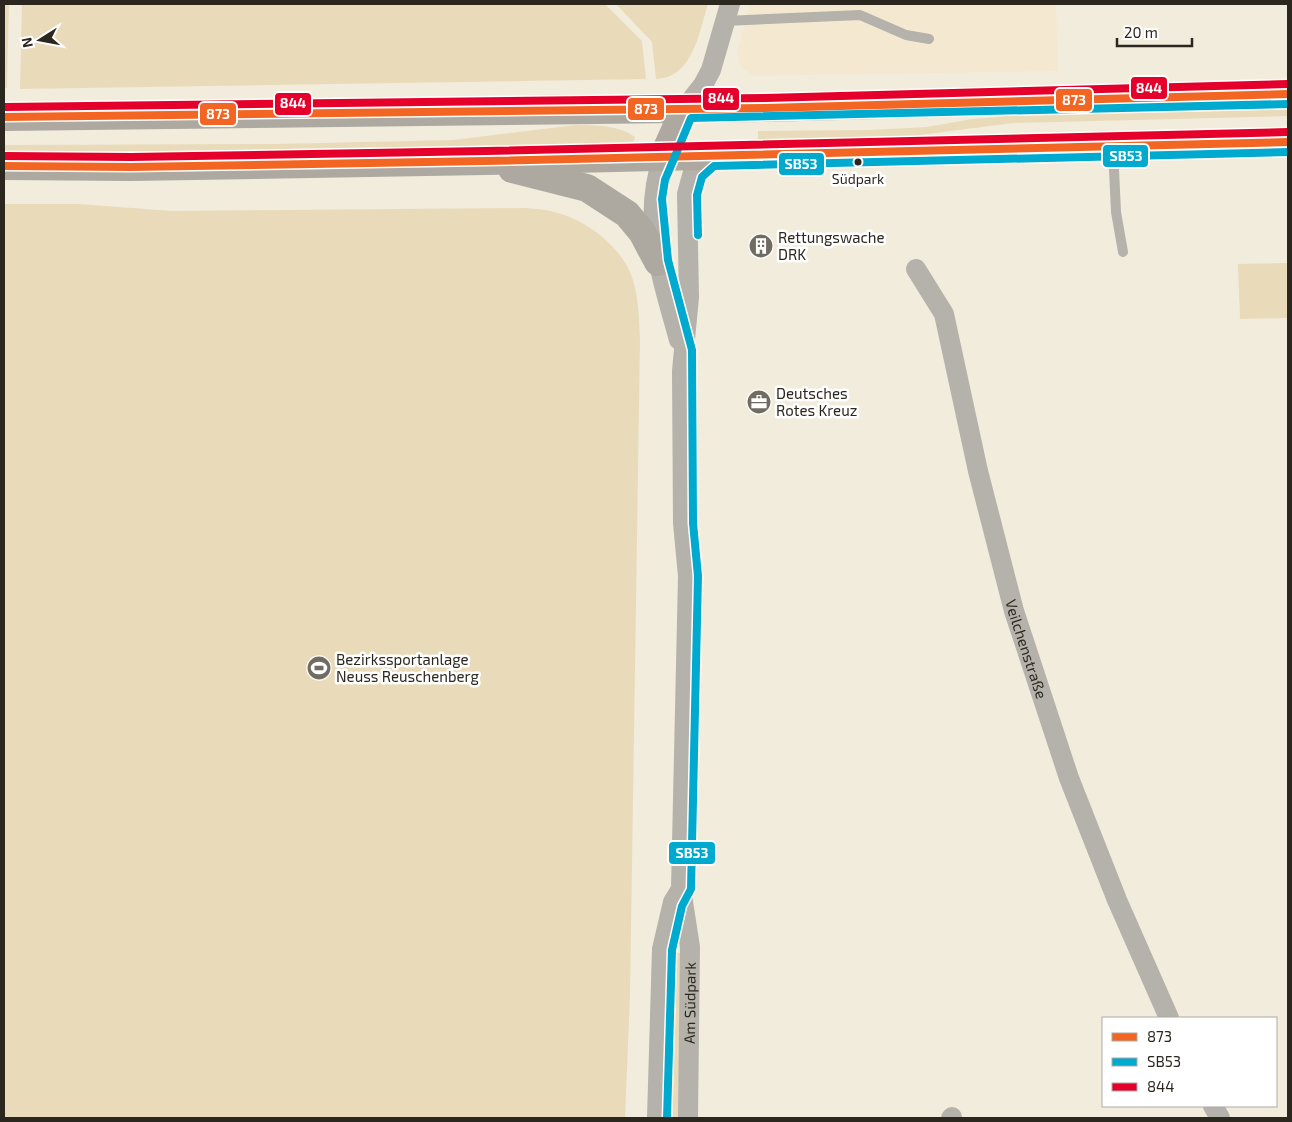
<svg xmlns="http://www.w3.org/2000/svg" width="1292" height="1122" viewBox="0 0 1292 1122" font-family="'Exo 2',sans-serif">
	<style>
		.built { fill: #f4e9d0 }
		.green { fill: #e9dbba }
		.lines { fill: none; stroke-linecap: round; stroke-linejoin: round }
		.lane { stroke: #b5b1ab; stroke-width: 10 }
		.street { stroke: #b5b1ab; stroke-width: 20 }
		.primary { stroke: #ada9a1; stroke-width: 28 }
		.bus-1-casing { stroke: #fff; stroke-width: 11 }
		.bus-2-casing { stroke: #fff; stroke-width: 11 }
		.bus-3-casing { stroke: #fff; stroke-width: 11 }
		.bus-1 { stroke: #f26522; stroke-width: 8 }
		.bus-2 { stroke: #00a9ce; stroke-width: 8 }
		.bus-3 { stroke: #e4002b; stroke-width: 8 }
		.bus-dot { fill: #2c271e; stroke: #fff; stroke-width: 2 }
		.labels { text-anchor: middle; dominant-baseline: central; stroke-width: 5; stroke-linejoin: round; paint-order: stroke }
		.bus-label { font-size: 14px; fill: #2c271e; stroke: #fff }
		.poi-label { font-size: 15px; fill: #2c271e; stroke: #fff; text-anchor: start }
		.street-label { font-size: 15px; fill: #2c271e; stroke: #fff }
		.line-badge { stroke: #fff; stroke-width: 2 }
		.badge-label { font-size: 14px; text-anchor: middle; font-weight: bold; fill: #fff }
	</style>
	<rect width="100%" height="100%" fill="#f2ecdd"/>
	<!-- built -->
	<polygon class="built" points="750,4 1056,4 1058,71 754,76 741,67 737,53"/>
	<!-- green -->
	<g class="green">
		<polygon points="4,4 9,4 7,88 4,88"/>
		<polygon points="22,4 605,4 642,41 646,79 20,89"/>
		<path d="M616,4h92c-9,28 -15,74 -52,75l-4,-37z"/>
		<polygon points="1288,107 1288,116 1013,123 912,136 758,141 758,131 870,130 927,127 972,119 1033,114"/>
		<path d="M576,125c19,0 43,0 59,12l-1,4 -6,2 -323,7 -301,2v-7l273,-1 176,-4z"/>
		<path d="M4,204h75l93,7 352,-3c10,1 21,1 30,4 31,7 67,34 78,65 7,21 7,42 8,64l-10,655 -5,122h-621z"/>
		<polygon points="1288,263 1288,318 1240,319 1238,264"/>
		<polygon points="675,953 681,953 679,1118 670,1118"/>
	</g>
	<g class="lines">
		<!-- lane -->
		<g class="lane">
			<polyline points="724,21 860,15 906,35 929,39"/>
			<polyline points="1113,148 1116,212 1123,252"/>
		</g>
		<!-- street -->
		<g class="street">
			<polyline points="685,108 703,85 711,70 730,4"/>
			<path d="M663,157c-22,63 -1,121 16,183"/>
			<path id="s1" d="M916,269l28,45 34,157 36,140 55,167 48,122 52,118"/>
			<polyline points="1213,1106 1220,1118"/>
			<polyline points="657,1118 662,949 673,902 681,889"/>
			<path id="s2" d="M688,1118l2,-171 -9,-58 7,-313 -5,-53 -1,-152 7,-74 -2,-103 6,-22 17,-16"/>
			<polyline points="951,1118 952,1117"/>
		</g>
		<!-- primary -->
		<g class="primary">
			<polyline points="4,117 765,108 1288,94"/>
			<polyline points="663,157 685,108"/>
			<polyline points="4,166 131,167 485,161 1288,142"/>
			<polyline points="512,169 587,188 627,214 642,232 658,262"/>
		</g>
		<defs>
			<g id="bus-1">
				<polyline points="4,117 765,108 1288,94"/>
				<polyline points="4,166 131,167 485,161 1288,142"/>
			</g>
			<g id="bus-2">
				<polyline points="698,235 697,195 702,177 714,166 1288,152"/>
				<polyline points="667,1118 672,950 682,906 691,889 698,576 693,523 692,350 668,260 662,199 665,180 691,118 1288,104"/>
			</g>
			<g id="bus-3">
				<polyline points="4,107 765,98 1288,84"/>
				<polyline points="4,156 131,157 485,151 1288,132"/>
			</g>
		</defs>
		<!-- bus-1 casing -->
		<use href="#bus-1" class="bus-1-casing"/>
		<!-- bus-2 casing -->
		<use href="#bus-2" class="bus-2-casing"/>
		<!-- bus-3 casing -->
		<use href="#bus-3" class="bus-3-casing"/>
		<!-- bus-1 -->
		<use href="#bus-1" class="bus-1"/>
		<!-- bus-2 -->
		<use href="#bus-2" class="bus-2"/>
		<!-- bus-3 -->
		<use href="#bus-3" class="bus-3"/>
	</g>
	<!-- icons -->
	<defs>
		<symbol id="building-disc" viewBox="-11 -11 22 22"><circle r="9.5" fill="#716c61" stroke="#fff"/><path d="M-4-6H4V6H1V3H-1V6H-4ZM-2.5-4.3h1.7v1.8h-1.7ZM.8-4.3h1.7v1.8H.8ZM-2.5-1h1.7V.8h-1.7ZM.8-1h1.7V.8H.8Z" fill="#fff"/></symbol>
		<symbol id="office-disc" viewBox="-11 -11 22 22"><circle r="9.5" fill="#716c61" stroke="#fff"/><path d="M-6-3h4V-5.5h4V-3h4V5H-6ZM-1-4.5V-3h2v-1.5ZM-6 0V1H6V0Z" fill="#fff"/></symbol>
		<symbol id="stadium-disc" viewBox="-11 -11 22 22"><circle r="9.5" fill="#716c61" stroke="#fff"/><path d="M0-5a6.5 5 0 1 0 0 10a6.5 5 0 1 0 0-10ZM-3.5-1.8h7v3.6h-7Z" fill="#fff"/></symbol>
	</defs>
	<g fill-rule="evenodd">
		<use href="#building-disc" x="747" y="232" width="28" height="28"/>
		<use href="#office-disc" x="745" y="388" width="28" height="28"/>
		<use href="#stadium-disc" x="305" y="654" width="28" height="28"/>
	</g>
	<!-- markers -->
	<circle class="bus-dot" cx="858" cy="162" r="4.5"/>
	<g class="labels">
		<!-- bus labels -->
		<g class="bus-label">
			<text x="858" y="178">Südpark</text>
		</g>
		<!-- poi labels -->
		<g class="poi-label">
			<text x="778" y="237">Rettungswache<tspan x="778" dy="17">DRK</tspan></text>
			<text x="776" y="393">Deutsches<tspan x="776" dy="17">Rotes Kreuz</tspan></text>
			<text x="336" y="659">Bezirkssportanlage<tspan x="336" dy="17">Neuss Reuschenberg</tspan></text>
		</g>
		<!-- street labels -->
		<g class="street-label">
			<text stroke="none"><textPath href="#s1" startOffset="398">Veilchenstraße</textPath></text>
			<text stroke="none"><textPath href="#s2" startOffset="115">Am Südpark</textPath></text>
		</g>
	</g>
	<g class="line-badge">
		<rect x="1130" y="76" width="38" height="24" rx="5" fill="#e4002b"/>
		<rect x="702" y="87" width="38" height="24" rx="5" fill="#e4002b"/>
		<rect x="1055" y="88" width="38" height="24" rx="5" fill="#f26522"/>
		<rect x="274" y="92" width="38" height="24" rx="5" fill="#e4002b"/>
		<rect x="627" y="97" width="38" height="24" rx="5" fill="#f26522"/>
		<rect x="199" y="102" width="38" height="24" rx="5" fill="#f26522"/>
		<rect x="1102" y="144" width="47" height="24" rx="5" fill="#00a9ce"/>
		<rect x="778" y="152" width="47" height="24" rx="5" fill="#00a9ce"/>
		<rect x="668" y="841" width="48" height="24" rx="5" fill="#00a9ce"/>
	</g>
	<g class="badge-label">
		<text x="1149" y="93">844</text>
		<text x="721" y="103">844</text>
		<text x="1074" y="105">873</text>
		<text x="293" y="108">844</text>
		<text x="646" y="114">873</text>
		<text x="218" y="119">873</text>
		<text x="1126" y="161">SB53</text>
		<text x="801" y="169">SB53</text>
		<text x="692" y="858">SB53</text>
	</g>
	<!-- border -->
	<rect width="1292" height="1122" fill="none" stroke="#2c271e" stroke-width="10"/>
	<!-- legend -->
	<rect x="1102" y="1017" width="175" height="90" fill="#ffffff" stroke="#aba9a5"/>
	<rect x="1112" y="1033" width="25" height="8" fill="#f26522" stroke="#aba9a5"/>
	<text x="1147" y="1042" font-size="15" fill="#2c271e">873</text>
	<rect x="1112" y="1058" width="25" height="8" fill="#00a9ce" stroke="#aba9a5"/>
	<text x="1147" y="1067" font-size="15" fill="#2c271e">SB53</text>
	<rect x="1112" y="1083" width="25" height="8" fill="#e4002b" stroke="#aba9a5"/>
	<text x="1147" y="1092" font-size="15" fill="#2c271e">844</text>
	<!-- north arrow -->
	<g transform="translate(40 40) rotate(259)" stroke="#ffffff" stroke-width="4" paint-order="stroke">
	<path d="M0-4L9 19L0 12L-9 19Z" fill="#2c271e"/>
	<text y="-8" font-size="14" font-weight="bold" text-anchor="middle" fill="#2c271e">N</text>
	</g>
	<!-- scale -->
	<path d="M1117 38v8h75v-8" fill="none" stroke="#2c271e" stroke-width="2.5"/>
	<text x="1124" y="38" font-size="15" fill="#2c271e" stroke="#ffffff" stroke-width="4" paint-order="stroke">20 m</text>
</svg>
